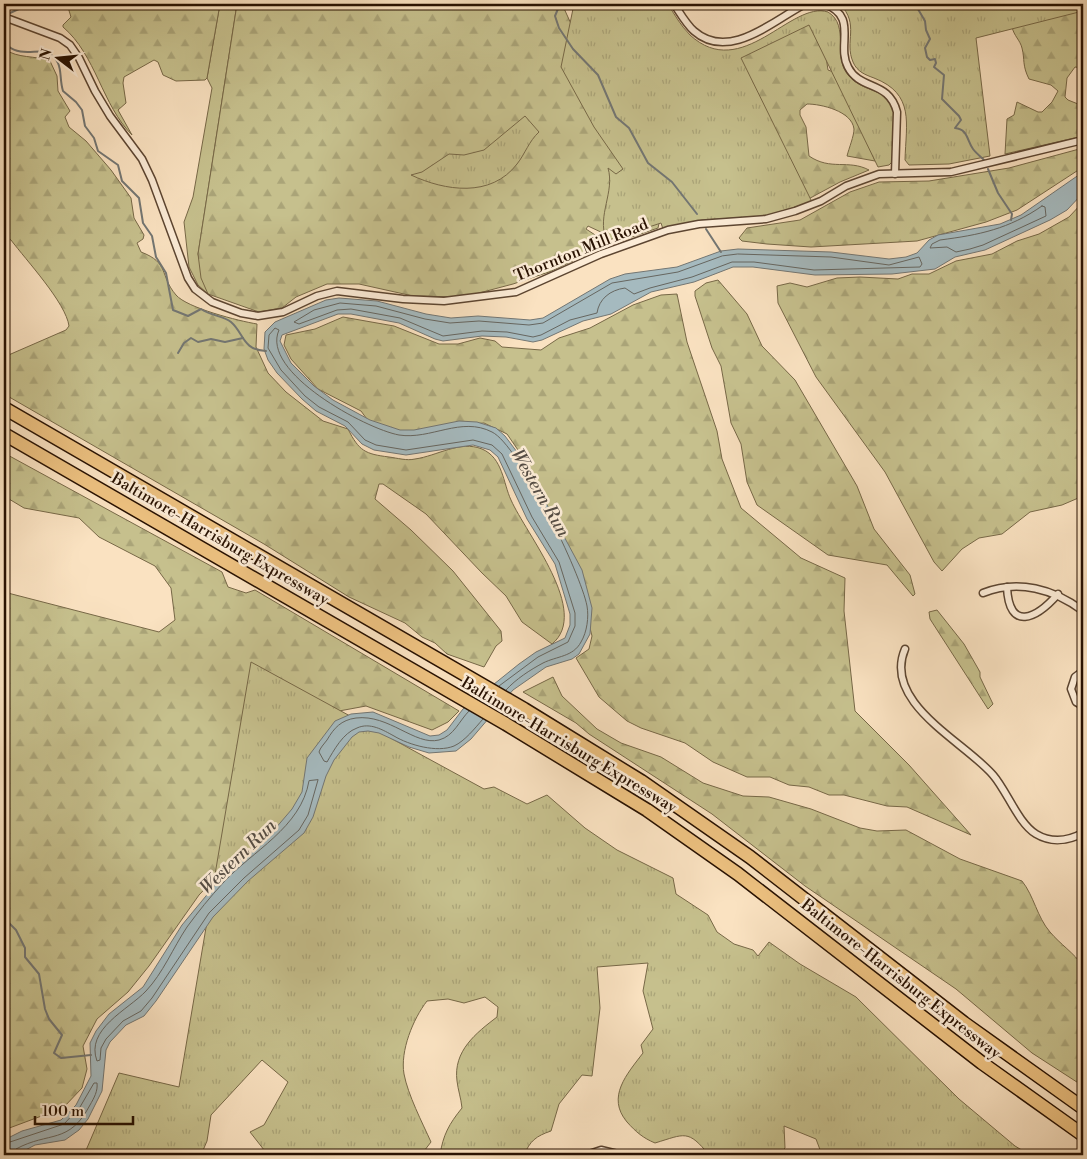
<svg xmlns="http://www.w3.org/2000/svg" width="1087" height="1159" viewBox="0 0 1087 1159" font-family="'Libre Bodoni',serif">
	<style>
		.grass { fill: #c6c08d; stroke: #776847 }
		.forest { fill: url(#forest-firs); stroke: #776847 }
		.park { fill: url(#park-tufts); stroke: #776847 }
		.water { fill: #a5babf; stroke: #737673 }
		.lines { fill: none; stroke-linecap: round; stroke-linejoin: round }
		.shore { stroke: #666660; stroke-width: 1 }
		.stream { stroke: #737673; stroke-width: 2 }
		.minor-casing { stroke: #5c4531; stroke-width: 9 }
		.motorway-casing { stroke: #281101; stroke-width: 15 }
		.minor { stroke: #fcecd7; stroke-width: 6 }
		.motorway { stroke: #edc180; stroke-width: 12 }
		.labels { text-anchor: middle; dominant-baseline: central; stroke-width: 5; stroke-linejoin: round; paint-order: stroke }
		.street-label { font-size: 16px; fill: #281101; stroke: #fcecd7 }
		.water-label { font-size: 18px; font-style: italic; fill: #544c44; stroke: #fcecd7 }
	</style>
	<defs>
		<pattern id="forest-firs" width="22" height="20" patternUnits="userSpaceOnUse" patternTransform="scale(1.25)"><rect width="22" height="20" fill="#c6c08d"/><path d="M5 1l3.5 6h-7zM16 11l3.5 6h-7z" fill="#aaa478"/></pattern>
		<pattern id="park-tufts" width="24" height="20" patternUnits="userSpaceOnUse" patternTransform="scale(1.25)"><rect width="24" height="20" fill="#c6c08d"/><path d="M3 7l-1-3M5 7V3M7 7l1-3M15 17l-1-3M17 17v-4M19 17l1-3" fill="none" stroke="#aaa478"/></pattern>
	</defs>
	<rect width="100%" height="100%" fill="#fae2c1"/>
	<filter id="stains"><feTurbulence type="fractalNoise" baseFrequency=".004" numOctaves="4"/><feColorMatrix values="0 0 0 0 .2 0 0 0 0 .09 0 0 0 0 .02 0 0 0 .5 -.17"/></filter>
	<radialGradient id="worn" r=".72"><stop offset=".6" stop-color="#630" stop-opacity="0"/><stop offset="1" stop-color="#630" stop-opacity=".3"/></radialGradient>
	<!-- grass -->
	<polygon class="grass" points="220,4 237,4 198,254 208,294 198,285 189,267 184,222 193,197 212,88 207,78"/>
	<!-- forest -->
	<g class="forest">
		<path d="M67,4h153l-13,74 -2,2 -29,1 -13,-6 -5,-13 -4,-2 -30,17 -1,6 3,20 -8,7 14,25c-30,-30 -36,-80 -69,-108v-2l8,-8z"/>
		<polygon points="237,4 562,4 660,219 658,228 620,241 588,226 586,229 609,244 549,272 513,284 464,297 413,296 359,284 327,284 296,297 282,308 259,312 208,294 201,278 198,254"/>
		<path d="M1083,4v64l-8,-1 -8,11 -2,19 3,3 15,6v30l-78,18 2,-35 7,-4 3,-13 21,10h4l10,-10 6,-11 -7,-6 -22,-6c-7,-14 -4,-19 -7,-31 -2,-8 -8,-12 -10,-21z"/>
		<path d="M814,16l11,34 3,20 24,9 18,13 -2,51 7,18 -28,-5c2,-8 7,-20 7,-27 -2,-18 -33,-25 -47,-25l-7,6v5l6,12 3,29c22,15 39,3 60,14l-29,12 -52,28 -109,-171 56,21z"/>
		<path d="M4,49c15,10 30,6 46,12l7,15 1,15 12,20 -5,6 4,10 17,14 25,29 20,28 3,20 10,17 -1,4 -6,4 4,9c29,11 18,23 35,43 11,13 63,26 81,29l-1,23 12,26 18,19 37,29 25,8c11,22 17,25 41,28 8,1 18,4 26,2 22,-3 45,-19 67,-10 21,9 21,34 29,51 15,34 80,112 41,144l-30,-22 -16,-26 -24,-23 -56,-59 -43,-30h-4l-4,15 36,31 42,41 48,60 1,10 -6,5 -12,21 -37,-13 -12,-11 -13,-6 -17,-14 -56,-26 -85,-53 -260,-150v-37l62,-27 3,-4c-3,-23 -43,-66 -58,-86l-7,-4z"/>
		<polygon points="1083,148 1083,167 1017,210 986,222 917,241 811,247 767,244 742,241 739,238 747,228 800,220 850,192 879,182 929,181 1009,168"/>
		<polygon points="1083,202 1083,496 1062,505 1030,512 1002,534 979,538 962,549 942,571 934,562 885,472 816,377 778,303 777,286 790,283 807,287 837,278 860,277 898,279 912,274 929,274 956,261 992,254 1017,241 1039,234 1069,217"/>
		<polygon points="718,280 747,314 762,346 795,380 857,486 874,529 910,575 915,594 913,596 887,565 828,555 757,505 747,482 741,444 731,423 721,366 712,348 695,296 695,291 706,283"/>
		<polygon points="677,294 687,342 717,431 722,459 741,508 801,558 845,578 844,611 855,711 909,765 971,835 907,807 887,806 844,795 829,795 809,787 789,785 770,777 747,777 713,762 685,743 641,728 627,721 599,697 576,658 589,649 592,636 581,592 518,450 507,434 484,423 445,426 412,433 372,426 361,411 318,389 291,359 284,345 286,335 315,329 343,317 394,326 439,344 458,344 480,338 495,341 502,347 541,350 559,338 590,328 633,305 661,295"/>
		<polygon points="4,453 222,572 228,587 246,593 255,590 459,711 448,722 432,730 366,706 339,711 241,851 199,895 149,966 128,992 97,1019 83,1046 87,1069 82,1088 63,1108 4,1130 4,592 159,632 175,620 171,588 155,566 99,537 79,518 24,508 4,496"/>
		<polygon points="937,610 964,644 980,672 980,677 993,704 988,709 930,619 929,612"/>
		<path d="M553,677l9,19 35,33 24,14 40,14 42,26 40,13 26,1 42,12 49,19 17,3 29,-1 54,29 62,22c12,15 15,36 28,51 10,12 24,21 33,34v120l-51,-33 -76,-64 -151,-103 -93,-72 -123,-80 -13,-11 -53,-31z"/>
	</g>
	<!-- park -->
	<g class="park">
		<path d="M574,4h94c6,10 13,22 22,31 52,48 101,-35 138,-23 23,14 3,47 22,65 9,10 22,12 33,18 19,10 11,47 11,65l-5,5 -11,2 -69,-142 -68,33 71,144 -47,14 -63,4 -39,9 -2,-6 -52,17 -3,-1c-9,-24 9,-47 2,-71l8,6 7,-5 -29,-42 -33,-60z"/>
		<path d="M840,4h243v7l-107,27 14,118 -41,8 -40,1 -4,-5c1,-37 10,-66 -31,-82 -8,-3 -17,-6 -21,-16 -9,-21 7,-37 -13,-58z"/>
		<path d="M525,116l14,16c-10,9 -14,22 -22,32 -26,34 -72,27 -106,11l11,-3 27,-18 15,1 20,-5z"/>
		<path d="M251,662l233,127 10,-2 33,17 20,-9 38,33 32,22 56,28 3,16 32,21 9,17 17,12 19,6 5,6 11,-14 31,22 56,33 103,102 56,47 15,9h-208l-6,-16 -32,-13 1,22 -6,7h-70c-21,-26 -24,-21 -54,-12 -12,-5 -19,-11 -28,-21 -21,-25 0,-48 16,-69l-2,-8 12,-16 -10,-38 5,-28 -51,4 3,41 -8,68 -10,-1 -23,29 -8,27c-15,5 -21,10 -27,24h-84c3,-20 9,-31 22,-47 -1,-10 -4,-18 -5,-27 -4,-30 19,-48 40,-64l1,-10 -13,-10 -21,6 -16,-4 -21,2c-14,18 -27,50 -23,73 4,21 18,48 27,68l-10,13h-153l-18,-23 14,-7 24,-43 -26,-22 -51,55 -4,26 -6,14h-117l35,-82 60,14z"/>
	</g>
	<!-- water -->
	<polygon class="water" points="1083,172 1083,193 1067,210 1050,220 985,250 955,257 935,269 892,274 815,275 753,267 733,267 694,282 651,292 611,314 583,321 542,340 533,342 506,337 482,336 443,341 435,339 399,323 351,314 338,314 282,335 280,341 291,363 314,386 333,400 370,420 400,430 414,430 459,421 477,422 496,428 505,436 523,460 582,570 592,608 590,634 579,654 572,659 546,667 513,690 471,739 456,751 429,753 409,747 379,733 368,731 359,732 352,737 334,760 326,776 313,817 304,833 248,881 213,917 156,1001 144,1016 126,1025 110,1042 106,1050 102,1091 88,1119 79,1130 65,1140 35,1145 16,1155 4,1155 4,1140 22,1131 61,1120 76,1105 91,1076 90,1043 96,1031 109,1014 143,987 182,925 220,879 238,861 263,843 292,809 302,792 307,758 335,721 351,714 373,712 430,736 439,735 447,730 463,709 519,664 536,652 565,638 570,625 570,614 555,564 527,519 498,457 490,450 473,445 406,455 374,450 362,444 345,426 316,411 302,399 277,373 268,360 264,349 265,332 275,322 326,300 339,298 377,301 426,314 451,318 478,316 530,320 543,318 610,279 625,274 677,267 721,251 738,249 831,252 889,259 906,257 917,253 929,240 938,235 1000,224 1021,215"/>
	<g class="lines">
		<!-- shore -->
		<g class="shore">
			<path d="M1042,206l3,1 1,9 -63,29 -13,4 -14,3 -9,-5 -17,1 2,-4 8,-4c39,-5 69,-11 102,-34z"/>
			<path d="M738,254l93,3 58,8 30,-8 3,7 -2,3 -106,3 -60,-8h-22l-40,15 -42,11 -16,6 -9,-6c-15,2 -26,11 -28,25l-27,7 -29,15 -8,2 -26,-5 -25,-1 -39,5 -43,-18 -49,-9 -14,1 -38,14 -5,-2 20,-12 26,-7 36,3 49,13 25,4 29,-2 50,4 14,-2 69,-40 66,-11 44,-16z"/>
			<path d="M499,686l39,-29 30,-15 7,-16v-13l-16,-51 -27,-45 -30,-63 -10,-9 -19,-5 -67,10 -30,-5 -11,-5 -17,-18 -29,-15 -14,-11 -24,-26 -13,-22 1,-13 6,-7 4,2c-19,42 87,99 120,105 32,5 62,-19 93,-3 27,13 89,142 95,174 2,11 0,26 -6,36 -8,15 -24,14 -38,21 -13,7 -27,16 -37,27"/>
			<path d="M469,711c-10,10 -15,25 -30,29 -24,6 -50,-26 -83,-22 -15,2 -22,10 -29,22 -3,4 -7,8 -8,12l5,9 3,1c7,-12 16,-29 30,-34 13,-6 26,2 37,8 15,9 43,17 60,10 11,-5 21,-18 29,-27"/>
			<path d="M318,780l-10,35 -9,15 -55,48 -35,35 -57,85 -11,13 -18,10 -17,18 -5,9 -1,12 -3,1c-12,-32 31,-51 49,-70 17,-18 27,-43 41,-64 11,-15 23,-30 36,-44 29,-32 78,-55 86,-102z"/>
			<path d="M4,1144l60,-20 16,-17 14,-24h3c1,8 -3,15 -7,22 -21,40 -41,26 -74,44l-2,6"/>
		</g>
		<!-- stream -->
		<g class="stream">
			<polyline points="7,4 9,16"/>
			<polyline points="560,4 555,16 559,28 573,49 598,75 616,117 629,128 648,163 672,182 697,214"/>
			<path d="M915,4l10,17 1,9 4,9 -5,9 2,9 3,3 5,-1 1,4 -2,4 10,8 -2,24 17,17 2,4 -6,8c13,1 12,13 18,21 3,4 8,8 12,12"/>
			<polyline points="4,10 9,12"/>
			<polyline points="10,13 21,8 21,4"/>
			<path d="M9,21l-1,25c12,10 26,4 39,6 18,10 11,23 16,39l13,11 6,8 3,16 9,12 4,13 20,14 4,16 17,17 4,25 9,13 4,21 10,16 7,37 15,6 13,-7c10,7 23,7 30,13 13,11 11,28 35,29"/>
			<polyline points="4,22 9,24"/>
			<polyline points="988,169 998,193 1012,214 1011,220"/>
			<polyline points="706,229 721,252"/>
			<polyline points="178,353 184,343 191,338 198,342 211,339 225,342 243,338"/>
			<polyline points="4,918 16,930 25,948 25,957 39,974 45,1009 49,1019 62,1035 54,1053 61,1058 91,1055"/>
		</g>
		<defs>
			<g id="minor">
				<path d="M674,4c6,9 12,20 20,27 35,31 80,-11 111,-27"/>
				<path d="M824,4c35,12 12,41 24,63 12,24 41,13 49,45l-2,62"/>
				<polyline points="4,17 60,38 70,45 79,58 95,91 110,116 142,159 152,180 188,278 195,289 212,302 241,313 258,316 283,312 317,296 337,291 403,299 444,301 516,292 601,254 668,230 699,224 766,219 795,211 821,201 846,186 879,174 951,172 1083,140"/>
				<path d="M1007,587c2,45 29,32 51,7"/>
				<path d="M983,593c35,-14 71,-4 100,18"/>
				<path d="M905,649c-23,54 60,93 88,126 14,16 25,48 43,59 15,9 32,7 47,-1"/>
				<polyline points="1083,671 1075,677 1071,689 1076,702 1083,706"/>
				<polyline points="586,1155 601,1150 622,1155"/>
			</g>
			<g id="motorway">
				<polyline points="4,408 524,709 641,781 750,857 964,1023 1083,1108"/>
				<polyline points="4,434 506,724 647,810 738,874 982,1063 1083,1135"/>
			</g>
		</defs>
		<!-- minor casing -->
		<use href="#minor" class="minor-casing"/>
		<!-- motorway casing -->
		<use href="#motorway" class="motorway-casing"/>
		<!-- minor -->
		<use href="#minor" class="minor"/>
		<!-- motorway -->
		<use href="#motorway" class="motorway"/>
	</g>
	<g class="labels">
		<!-- street labels -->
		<g class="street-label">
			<text transform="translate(581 250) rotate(-22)">Thornton Mill Road</text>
			<text transform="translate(220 539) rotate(30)">Baltimore-Harrisburg Expressway</text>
			<text transform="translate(569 745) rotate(31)">Baltimore-Harrisburg Expressway</text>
			<text transform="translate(901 979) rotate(38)">Baltimore-Harrisburg Expressway</text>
		</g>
		<!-- water labels -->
		<g class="water-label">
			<text transform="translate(540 493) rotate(60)">Western Run</text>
			<text transform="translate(238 857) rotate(-44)">Western Run</text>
		</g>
	</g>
	<!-- margin -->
	<rect width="1087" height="1159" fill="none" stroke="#fae2c1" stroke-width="20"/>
	<rect x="5" y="5" width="1077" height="1149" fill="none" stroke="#281101" stroke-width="2.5"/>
	<rect x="10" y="10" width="1067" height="1139" fill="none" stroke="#281101"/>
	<!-- north arrow -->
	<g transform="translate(58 58) rotate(286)" stroke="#fcecd7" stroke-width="4" paint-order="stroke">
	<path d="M0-4L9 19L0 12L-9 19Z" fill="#281101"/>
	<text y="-8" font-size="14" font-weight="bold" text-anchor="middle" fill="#281101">N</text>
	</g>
	<!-- scale -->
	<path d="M35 1116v8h98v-8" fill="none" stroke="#281101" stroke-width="2.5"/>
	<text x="42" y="1116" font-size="15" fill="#281101" stroke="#fcecd7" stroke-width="4" paint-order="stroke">100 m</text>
	<rect width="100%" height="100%" filter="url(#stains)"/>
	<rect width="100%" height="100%" fill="url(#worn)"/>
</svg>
